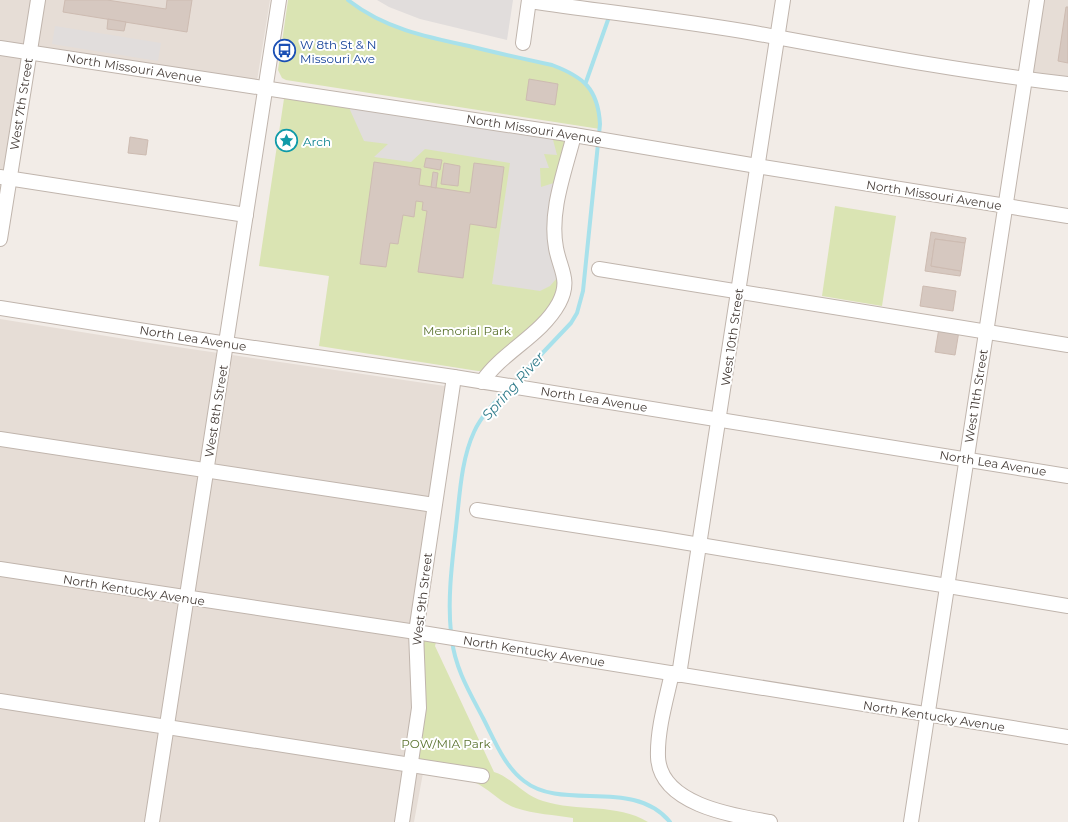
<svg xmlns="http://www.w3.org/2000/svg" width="1068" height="822" viewBox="0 0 1068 822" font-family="Montserrat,sans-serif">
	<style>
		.residential { fill: #e6ddd6 }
		.green { fill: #dae4b3 }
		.parking { fill: #e1dddc }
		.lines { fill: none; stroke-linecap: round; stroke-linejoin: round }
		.stream { stroke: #a8e1eb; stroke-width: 4 }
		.building { fill: #d6c8c0; stroke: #cdbbb1 }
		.minor-casing { stroke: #c0b5ad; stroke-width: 16 }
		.minor { stroke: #fff; stroke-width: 14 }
		.labels { text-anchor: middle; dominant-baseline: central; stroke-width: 4; stroke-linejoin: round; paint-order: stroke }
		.transit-label { font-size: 12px; fill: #164399; stroke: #fff; text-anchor: start }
		.street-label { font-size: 12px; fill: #453c37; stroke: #fff }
		.culture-label { font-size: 12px; fill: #0d838f; stroke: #fff; text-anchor: start }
		.park-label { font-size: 12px; fill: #5a722e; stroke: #fff }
		.water-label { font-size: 14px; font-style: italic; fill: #307c8b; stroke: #fff }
	</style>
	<rect width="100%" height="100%" fill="#f2ece7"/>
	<!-- residential -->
	<g class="residential">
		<polygon points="0,0 270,0 256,87 29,52 20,64 0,193"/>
		<polygon points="1037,0 1068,0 1068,84 1025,79"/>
		<polygon points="0,319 150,343 452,387 416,632 423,773 414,822 0,822"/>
	</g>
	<!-- green -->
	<g class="green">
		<path d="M288,0h60l23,16 30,13 29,9 122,27c31,11 52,28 48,64l-314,-49 -4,-2 -4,-8z"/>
		<polygon points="285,92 574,135 557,207 564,293 491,371 478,371 319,346 329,276 259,266"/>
		<polygon points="835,206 896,216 882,306 822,296"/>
		<path d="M416,632l22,3 -3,11 59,126c19,6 30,24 49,29 34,11 74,2 105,21h-75v-4c-18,-3 -39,-4 -57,-10 -16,-5 -26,-19 -42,-26 -20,-8 -43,-8 -64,-11z"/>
	</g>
	<!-- parking -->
	<g class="parking">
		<polygon points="377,0 513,0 507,40 420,19 389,7"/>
		<polygon points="55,26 161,43 158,61 52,44"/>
		<polygon points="346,101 551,132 557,155 544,154 549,168 540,168 541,187 563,180 557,207 563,271 550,286 540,291 492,284 510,163 425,149 411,162 374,157 388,144 364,141"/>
	</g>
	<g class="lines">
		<!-- stream -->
		<g class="stream">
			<path d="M348,0c35,28 78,37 121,46 28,7 55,13 83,19 32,12 46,24 48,59l-17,167 -6,22 -6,10 -57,60"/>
			<polyline points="586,82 609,17"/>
			<path d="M451,633c-4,-38 2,-76 6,-115 3,-28 5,-60 17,-86 7,-16 21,-30 33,-42"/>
			<path d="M452,640c3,28 18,53 31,78 11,21 21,48 41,63 39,31 109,-4 146,41"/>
		</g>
	</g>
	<!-- building -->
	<g class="building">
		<polygon points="65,0 107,0 166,9 167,0 192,0 187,32 63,12"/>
		<polygon points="1066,7 1068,7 1068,63 1058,61"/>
		<polygon points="108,19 126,22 124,31 107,29"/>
		<polygon points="529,79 558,84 555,105 526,100"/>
		<polygon points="130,137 148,140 146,155 128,153"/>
		<polygon points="426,158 442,160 440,170 424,167"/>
		<polygon points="374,162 421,169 419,185 470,193 474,163 504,167 496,228 470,224 463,278 418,272 427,211 422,210 423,202 416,201 414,217 403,215 398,244 390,243 386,267 360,264"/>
		<polygon points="444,163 460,166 458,186 441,184"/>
		<polygon points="433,172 438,173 436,188 431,187"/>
		<polygon points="931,232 966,238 965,243 935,239 931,266 961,271 960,276 925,271"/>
		<polygon points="935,239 965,243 961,271 931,266"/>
		<polygon points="923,286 956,291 953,311 920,306"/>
		<polygon points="939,328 959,331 955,355 935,352"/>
	</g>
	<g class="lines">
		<defs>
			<g id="minor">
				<path d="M529,1c75,11 150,19 225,32 104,19 208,39 314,51"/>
				<polyline points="523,43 529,0"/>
				<polyline points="0,48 574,135 757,166 1068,216"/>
				<polyline points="0,177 246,215"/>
				<polyline points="0,239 38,0"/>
				<polyline points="599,269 1068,345"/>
				<polyline points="0,308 227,344 454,377 1068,476"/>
				<path d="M482,382c21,-31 59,-46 77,-79 12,-23 1,-33 -3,-55 -7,-37 9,-77 18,-113"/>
				<polyline points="0,439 434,505"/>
				<polyline points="477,510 658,538 1068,606"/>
				<polyline points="0,569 416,632 1068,737"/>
				<path d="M672,673c-6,27 -15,57 -14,84 2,48 77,59 112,65"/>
				<polyline points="679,675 783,0"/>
				<polyline points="0,701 482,776"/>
				<polyline points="152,822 279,0"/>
				<polyline points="402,822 419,708 416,632 454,377"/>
				<polyline points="911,822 1037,0"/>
			</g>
		</defs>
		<!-- minor casing -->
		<use href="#minor" class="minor-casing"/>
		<!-- minor -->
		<use href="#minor" class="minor"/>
	</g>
	<!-- icons -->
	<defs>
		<symbol id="bus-ring" viewBox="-11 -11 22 22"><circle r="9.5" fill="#fff" stroke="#1a4fb4" stroke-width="1.5"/><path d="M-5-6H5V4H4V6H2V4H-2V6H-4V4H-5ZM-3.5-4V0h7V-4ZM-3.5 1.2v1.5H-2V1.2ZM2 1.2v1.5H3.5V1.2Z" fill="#1a4fb4"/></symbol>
		<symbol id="sight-ring" viewBox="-11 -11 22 22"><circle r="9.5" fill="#fff" stroke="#0f9aa8" stroke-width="1.5"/><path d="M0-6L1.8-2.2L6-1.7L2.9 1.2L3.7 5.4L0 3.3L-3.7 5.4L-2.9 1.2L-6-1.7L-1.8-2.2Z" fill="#0f9aa8"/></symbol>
	</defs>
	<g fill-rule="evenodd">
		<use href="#bus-ring" x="272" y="38" width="25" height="25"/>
		<use href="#sight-ring" x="274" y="128" width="25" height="25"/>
	</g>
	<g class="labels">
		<!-- transit labels -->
		<g class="transit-label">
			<text x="300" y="44">W 8th St &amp; N<tspan x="300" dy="14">Missouri Ave</tspan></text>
		</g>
		<!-- street labels -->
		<g class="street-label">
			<text transform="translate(134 68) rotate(9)">North Missouri Avenue</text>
			<text transform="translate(21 104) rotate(-81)">West 7th Street</text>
			<text transform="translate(534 129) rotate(9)">North Missouri Avenue</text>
			<text transform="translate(934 195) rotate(9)">North Missouri Avenue</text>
			<text transform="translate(732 337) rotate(-82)">West 10th Street</text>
			<text transform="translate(193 338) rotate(9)">North Lea Avenue</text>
			<text transform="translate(976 396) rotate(-81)">West 11th Street</text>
			<text transform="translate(594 399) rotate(9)">North Lea Avenue</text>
			<text transform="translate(216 411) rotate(-81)">West 8th Street</text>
			<text transform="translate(993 463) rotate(9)">North Lea Avenue</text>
			<text transform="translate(134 590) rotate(9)">North Kentucky Avenue</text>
			<text transform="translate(422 599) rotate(-83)">West 9th Street</text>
			<text transform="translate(534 651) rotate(9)">North Kentucky Avenue</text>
			<text transform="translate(934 716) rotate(9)">North Kentucky Avenue</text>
		</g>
		<!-- culture labels -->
		<g class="culture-label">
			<text x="303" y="141">Arch</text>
		</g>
		<!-- park labels -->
		<g class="park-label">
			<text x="467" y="330">Memorial Park</text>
			<text x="446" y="743">POW/MIA Park</text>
		</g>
		<!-- water labels -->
		<g class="water-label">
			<text transform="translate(513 386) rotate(-48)">Spring River</text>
		</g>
	</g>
</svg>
